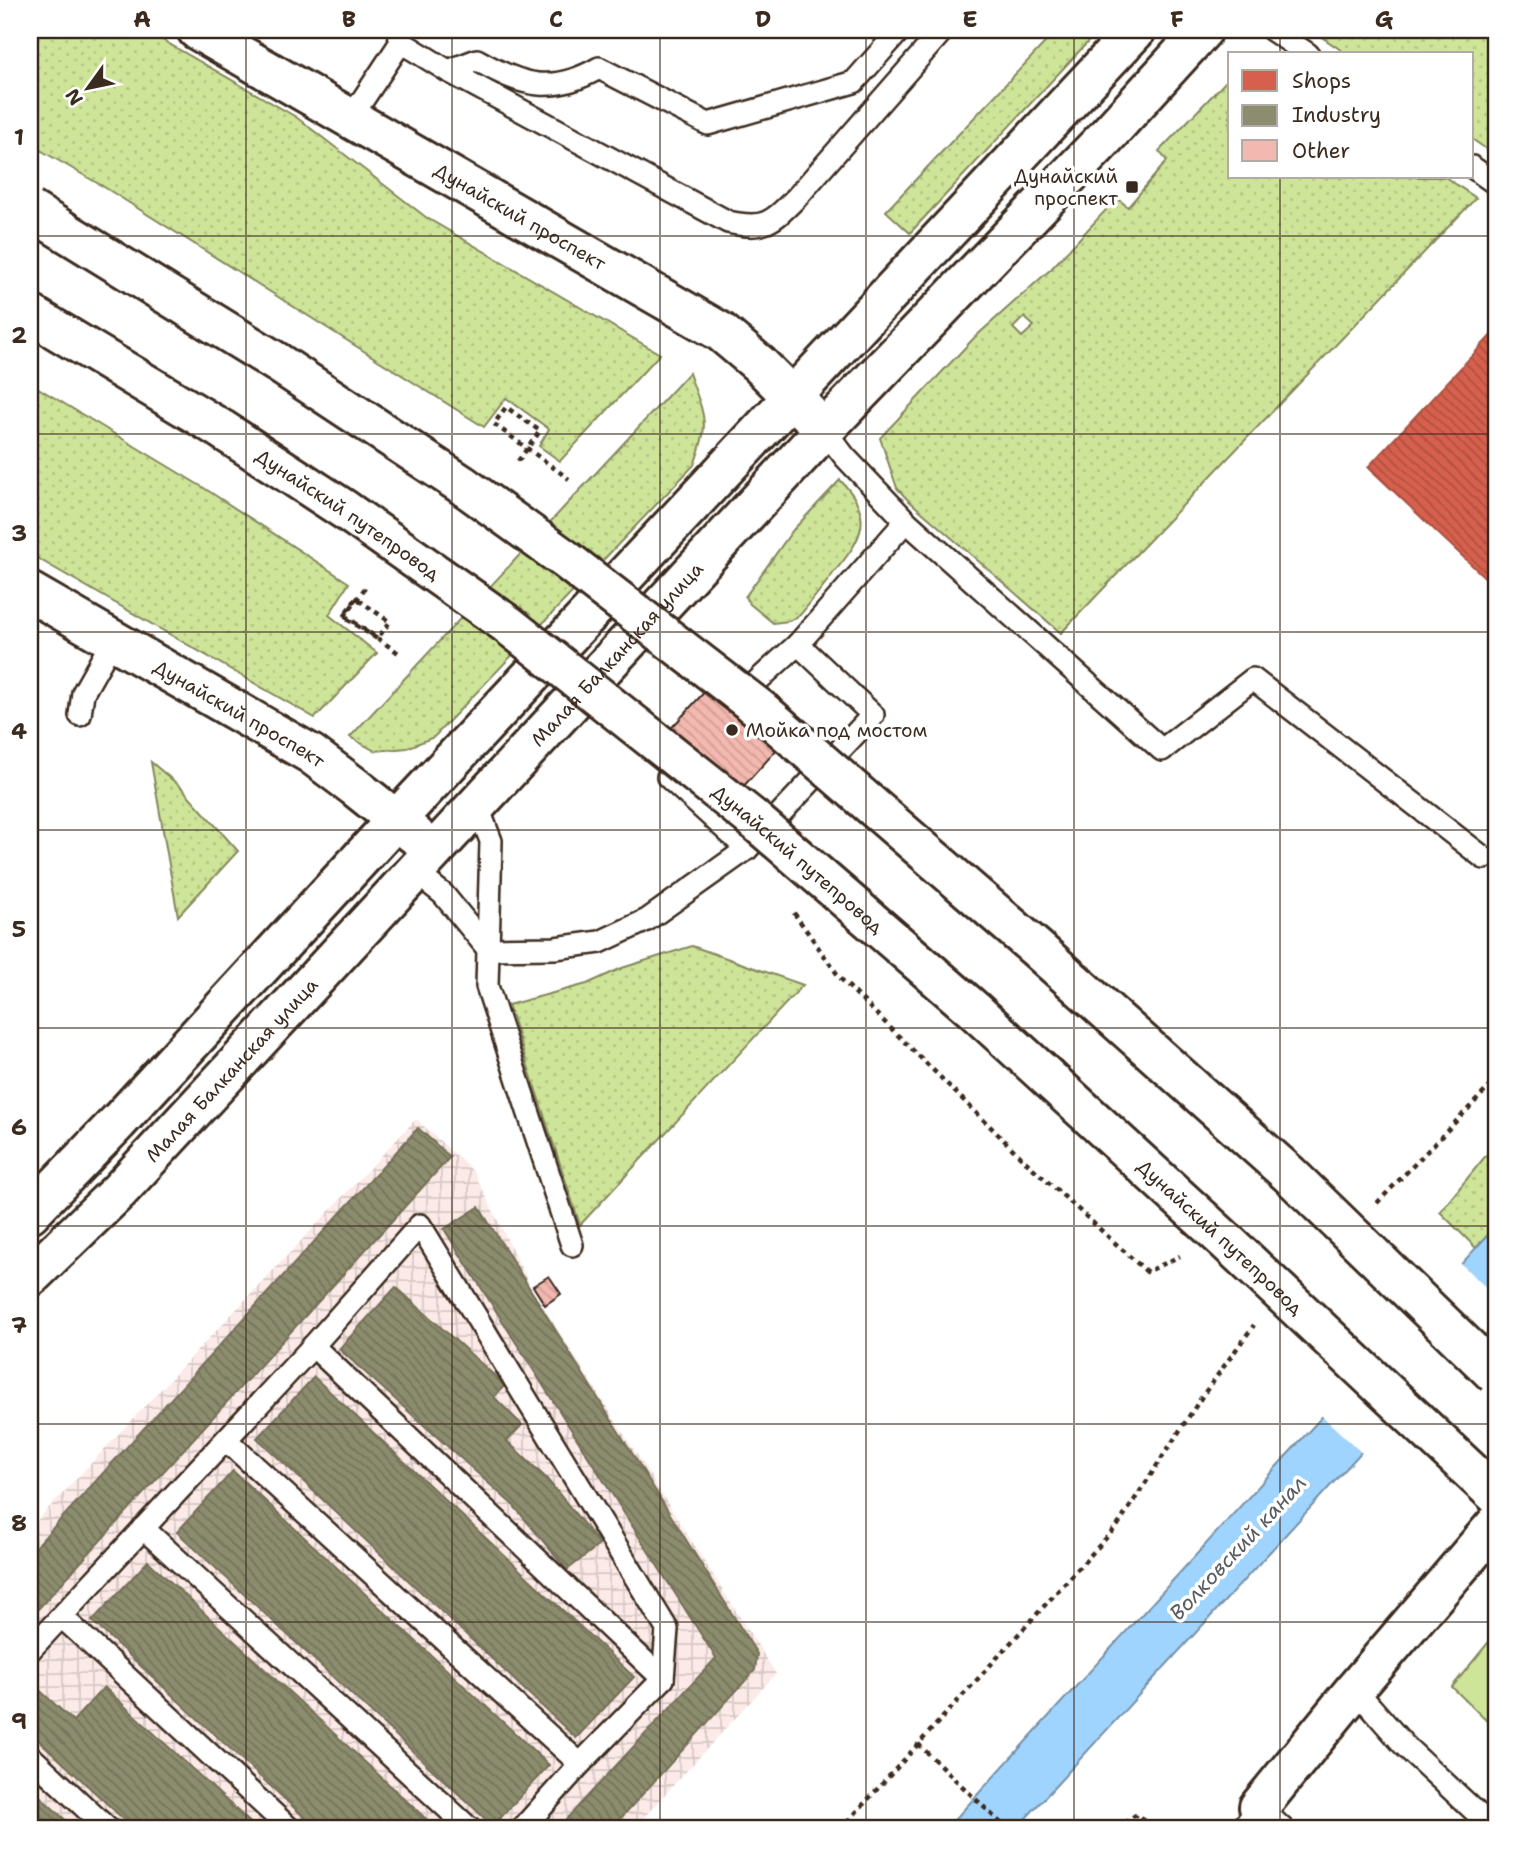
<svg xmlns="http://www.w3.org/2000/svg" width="1526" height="1859" viewBox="0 0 1526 1859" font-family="'Shantell Sans',sans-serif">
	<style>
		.industrial { fill: url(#industrial-grid) }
		.grass { fill: url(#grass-dots); stroke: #84875c; stroke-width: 2; fill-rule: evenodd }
		.pitch { fill: #cee499; stroke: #84875c; stroke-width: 2 }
		.water { fill: #9fd4fe; stroke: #7790a4; stroke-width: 2 }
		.pier { fill: #fff }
		.shops { fill: url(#shops-back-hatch); stroke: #a8503f; stroke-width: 2 }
		.industry { fill: url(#industry-back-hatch); stroke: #746f56; stroke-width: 2 }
		.building { fill: url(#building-back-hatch); stroke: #3b2a1e; stroke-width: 2 }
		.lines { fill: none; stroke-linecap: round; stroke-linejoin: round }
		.lane-casing { stroke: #3b2a1e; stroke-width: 26 }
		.street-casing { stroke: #3b2a1e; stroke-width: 44 }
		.secondary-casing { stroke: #3b2a1e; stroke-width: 44 }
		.path { stroke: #3b2a1e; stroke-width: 4.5; stroke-dasharray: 5 5; stroke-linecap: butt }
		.lane { stroke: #fff; stroke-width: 21 }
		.street { stroke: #fff; stroke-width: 38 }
		.secondary { stroke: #fff; stroke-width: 38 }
		.secondary-bridge-casing { stroke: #3b2a1e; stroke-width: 44; stroke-linecap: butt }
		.secondary-bridge { stroke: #fff; stroke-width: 38 }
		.grid { fill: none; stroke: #3b2a1e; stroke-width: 2; stroke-opacity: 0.55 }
		.poi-dot { fill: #3b2a1e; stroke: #fff; stroke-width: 2.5 }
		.labels { text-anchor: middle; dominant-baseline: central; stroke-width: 7; stroke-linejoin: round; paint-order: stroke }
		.poi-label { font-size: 19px; fill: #3b2a1e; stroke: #fff; text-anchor: end }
		.street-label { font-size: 19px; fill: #3b2a1e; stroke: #fff }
		.water-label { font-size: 21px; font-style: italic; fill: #595d61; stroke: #fff }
		.neatline { fill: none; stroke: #3b2a1e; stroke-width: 2.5 }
		.grid-label { font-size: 23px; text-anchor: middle; font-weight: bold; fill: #3b2a1e }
	</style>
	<defs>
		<pattern id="industrial-grid" width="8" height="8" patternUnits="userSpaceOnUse" patternTransform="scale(1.75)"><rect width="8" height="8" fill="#fbeae7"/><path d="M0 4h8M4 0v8" fill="none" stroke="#d8c9c6"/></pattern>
		<pattern id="grass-dots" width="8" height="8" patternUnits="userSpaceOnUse" patternTransform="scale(1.75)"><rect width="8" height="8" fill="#cee499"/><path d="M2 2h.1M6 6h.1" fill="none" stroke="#b2c483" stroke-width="1.8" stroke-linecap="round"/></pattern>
		<pattern id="shops-back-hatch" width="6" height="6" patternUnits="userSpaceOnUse" patternTransform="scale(1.75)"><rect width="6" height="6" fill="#d6604d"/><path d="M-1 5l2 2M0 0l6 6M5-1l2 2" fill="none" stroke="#af4f3f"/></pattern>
		<pattern id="industry-back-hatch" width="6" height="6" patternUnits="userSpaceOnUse" patternTransform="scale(1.75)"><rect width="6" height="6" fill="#8c8c6e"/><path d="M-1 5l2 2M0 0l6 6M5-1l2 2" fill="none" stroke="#74735a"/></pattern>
		<pattern id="building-back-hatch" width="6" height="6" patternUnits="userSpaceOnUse" patternTransform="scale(1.75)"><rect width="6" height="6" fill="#f3b8af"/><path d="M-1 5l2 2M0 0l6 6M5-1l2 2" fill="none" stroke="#d19e96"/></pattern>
	</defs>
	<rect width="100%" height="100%" fill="#fff"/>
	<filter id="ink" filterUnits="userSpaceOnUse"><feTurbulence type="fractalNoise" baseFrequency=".0143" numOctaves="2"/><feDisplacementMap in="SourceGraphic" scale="14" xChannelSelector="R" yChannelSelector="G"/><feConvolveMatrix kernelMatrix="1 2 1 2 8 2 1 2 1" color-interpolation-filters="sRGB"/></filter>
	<g filter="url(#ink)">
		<!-- industrial -->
		<polygon class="industrial" points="416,1119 474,1172 530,1286 776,1674 633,1829 30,1829 30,1528"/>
		<!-- grass -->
		<g class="grass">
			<polygon points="30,30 145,30 296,117 427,218 660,354 560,461 539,446 549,429 506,398 484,427 104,187 30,144"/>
			<polygon points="1057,30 1099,30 910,233 886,211"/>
			<polygon points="1311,30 1496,30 1496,156 1472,139 1472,54 1347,54"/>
			<path d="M1230,77v100h215l31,21 -415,435 -154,-134 -10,-11 -17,-50 94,-100 77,-69 66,-71 11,9 39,-46 -8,-10zM1024,317l10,9 -12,11 -9,-9z"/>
			<path d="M689,373c15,43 22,48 5,92l-260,272 -27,11 -32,3 -25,-14z"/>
			<polygon points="30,383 204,488 349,583 329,615 377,653 315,718 30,554"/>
			<path d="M840,480c35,35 23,58 -5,91 -11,15 -23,29 -35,44l-11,6 -16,2 -23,-19 -5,-7 48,-67z"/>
			<polygon points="151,762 182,788 238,851 178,916"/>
			<polygon points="692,946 803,985 580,1225 508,1005 587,984 622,968"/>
			<polygon points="1496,1143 1496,1226 1476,1248 1440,1212"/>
		</g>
		<!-- pitch -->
		<polygon class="pitch" points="1496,1633 1496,1730 1452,1687"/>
		<!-- water -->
		<polygon class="water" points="1496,1226 1496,1305 1016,1829 946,1829"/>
		<!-- pier -->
		<polygon class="pier" points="1459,1262 1496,1297 1496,1310 1364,1455 1320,1414"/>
		<!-- shops -->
		<polygon class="shops" points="1496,330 1496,588 1368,467"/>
		<!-- industry -->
		<g class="industry">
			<polygon points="418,1128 450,1157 30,1618 30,1553"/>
			<polygon points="479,1207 757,1654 755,1670 611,1829 557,1829 716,1658 444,1229"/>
			<polygon points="396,1287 505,1385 494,1397 522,1425 507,1441 546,1478 600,1544 567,1570 514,1506 339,1349"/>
			<polygon points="314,1377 634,1677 576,1738 257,1438"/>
			<polygon points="233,1471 549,1765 493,1826 177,1532"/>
			<polygon points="148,1561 437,1829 317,1829 92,1621"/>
			<polygon points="34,1685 73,1721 104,1687 257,1829 134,1829 30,1732 30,1690"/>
			<polygon points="30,1787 75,1829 30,1829"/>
		</g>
		<!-- building -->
		<g class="building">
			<polygon points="731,663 799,725 732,799 664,736"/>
			<polygon points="549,1276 561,1294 545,1305 533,1286"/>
		</g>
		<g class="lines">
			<defs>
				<g id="lane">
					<polyline points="1272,30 1308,54"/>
					<path d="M401,42l47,29 280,151c37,8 43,1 69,-25l146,-167"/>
					<path d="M448,71l29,-11c45,26 75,35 122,8l109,56 146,-42 46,-52"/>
					<polyline points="350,119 401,42 398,30"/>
					<polyline points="1472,167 1496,184"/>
					<polyline points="824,430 845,457 906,521 1162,750 1253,679 1484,858"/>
					<polyline points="754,684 798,644 906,521"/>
					<polyline points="80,715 83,693 113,640"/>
					<polyline points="687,758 668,777 747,849"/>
					<polyline points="477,805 491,841 487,986 572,1245"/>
					<polyline points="415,872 443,894 488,949"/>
					<polyline points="488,949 555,948 600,942 647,920 747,849 873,715 798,644"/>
					<polyline points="313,1346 663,1679"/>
					<polyline points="226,1440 580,1764"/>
					<polyline points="143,1528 470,1829"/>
					<polyline points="62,1617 290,1829"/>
					<polyline points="30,1650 313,1346 420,1225 667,1629 663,1679 580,1764 522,1829"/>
					<polyline points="1355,1689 1404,1745 1494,1829"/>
					<polyline points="30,1756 108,1829"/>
					<polyline points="1242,1829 1259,1807 1283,1829"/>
				</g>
				<polyline id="street" points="1259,1807 1355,1689 1496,1524"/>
				<g id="secondary">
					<path id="s1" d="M197,30l524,302 38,32 49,49"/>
					<path id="s2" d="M30,592l281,162 44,33 60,48"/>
					<polyline points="30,1213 118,1122 396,820 1136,30"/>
					<path id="s3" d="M30,1277l89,-86 705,-761 279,-290 100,-110"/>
				</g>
			</defs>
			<!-- lane casing -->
			<use href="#lane" class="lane-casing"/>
			<!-- street casing -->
			<use href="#street" class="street-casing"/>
			<!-- secondary casing -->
			<use href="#secondary" class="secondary-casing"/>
			<!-- path -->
			<g class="path">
				<polyline points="518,461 540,431 506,407 494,424 569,479"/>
				<polyline points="365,588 344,617 377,639 390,622 356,598 344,615 400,654"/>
				<polyline points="794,913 840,978 1025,1161 1147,1272 1180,1256"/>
				<polyline points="1377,1203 1496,1080"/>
				<polyline points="918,1744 1007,1829"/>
				<polyline points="841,1829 1118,1525 1203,1395 1254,1325"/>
				<polyline points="1116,1829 1137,1814 1153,1829"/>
			</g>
			<!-- lane -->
			<use href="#lane" class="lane"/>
			<!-- street -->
			<use href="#street" class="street"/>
			<!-- secondary -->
			<use href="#secondary" class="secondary"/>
			<defs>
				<g id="secondary-bridge">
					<polyline points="30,210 278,363 461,484 565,559 761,710 1036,948 1289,1174 1496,1375"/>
					<path id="s4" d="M30,314l191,115 124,81 162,114 245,194 222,192 252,231 270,254"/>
				</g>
			</defs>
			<!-- secondary-bridge casing -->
			<use href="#secondary-bridge" class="secondary-bridge-casing"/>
			<!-- secondary-bridge -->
			<use href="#secondary-bridge" class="secondary-bridge"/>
		</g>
	</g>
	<!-- grid -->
	<path class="grid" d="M246,30v1799M452,30v1799M660,30v1799M866,30v1799M1074,30v1799M1280,30v24M1280,177v1652M30,236h1466M30,434h1466M30,632h1466M30,830h1466M30,1028h1466M30,1226h1466M30,1424h1466M30,1622h1466"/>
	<!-- markers -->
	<g class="poi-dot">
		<rect x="1125" y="180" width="14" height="14" rx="3.5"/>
		<circle cx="732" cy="730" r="7"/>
	</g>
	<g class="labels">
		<!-- poi labels -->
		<g class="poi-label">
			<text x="1118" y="176">Дунайский<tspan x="1118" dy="22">проспект</tspan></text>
			<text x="746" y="730" text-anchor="start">Мойка под мостом</text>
		</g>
		<!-- street labels -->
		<g class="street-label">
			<text stroke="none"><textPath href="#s1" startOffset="373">Дунайский проспект</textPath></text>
			<text stroke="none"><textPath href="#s4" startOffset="376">Дунайский путепровод</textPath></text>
			<text stroke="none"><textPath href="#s3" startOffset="856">Малая Балканская улица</textPath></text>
			<text stroke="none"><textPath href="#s2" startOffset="242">Дунайский проспект</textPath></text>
			<text stroke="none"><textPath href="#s4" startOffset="943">Дунайский путепровод</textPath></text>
			<text stroke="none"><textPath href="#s3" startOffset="289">Малая Балканская улица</textPath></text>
			<text stroke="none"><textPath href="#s4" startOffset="1510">Дунайский путепровод</textPath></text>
		</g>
		<!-- water labels -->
		<g class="water-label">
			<text transform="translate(1238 1548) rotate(-47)">Волковский канал</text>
		</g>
	</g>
	<!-- margin -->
	<rect width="1526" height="1859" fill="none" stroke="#fff" stroke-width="77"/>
	<!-- legend -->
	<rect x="1228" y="52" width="245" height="126" fill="#ffffff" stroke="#b1aaa5" stroke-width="2"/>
	<rect x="1242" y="70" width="35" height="21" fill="#d6604d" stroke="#b1aaa5" stroke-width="2"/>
	<text x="1292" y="88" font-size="21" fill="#3b2a1e">Shops</text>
	<rect x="1242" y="105" width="35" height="21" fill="#8c8c6e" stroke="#b1aaa5" stroke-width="2"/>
	<text x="1292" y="122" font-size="21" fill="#3b2a1e">Industry</text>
	<rect x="1242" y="140" width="35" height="21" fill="#f3b8af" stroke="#b1aaa5" stroke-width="2"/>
	<text x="1292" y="158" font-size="21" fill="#3b2a1e">Other</text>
	<!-- north arrow -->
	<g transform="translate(88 88) rotate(237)" stroke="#ffffff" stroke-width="5" paint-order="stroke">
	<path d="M0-5L12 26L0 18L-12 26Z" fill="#3b2a1e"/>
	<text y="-10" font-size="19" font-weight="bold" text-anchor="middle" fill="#3b2a1e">N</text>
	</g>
	<rect x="38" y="38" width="1450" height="1782" class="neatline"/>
	<g class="grid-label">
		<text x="142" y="27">A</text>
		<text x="349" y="27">B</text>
		<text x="556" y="27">C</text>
		<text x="763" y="27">D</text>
		<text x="970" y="27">E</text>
		<text x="1177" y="27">F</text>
		<text x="1384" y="27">G</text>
		<text x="19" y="145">1</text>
		<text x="19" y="343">2</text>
		<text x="19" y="541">3</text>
		<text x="19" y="739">4</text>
		<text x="19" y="937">5</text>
		<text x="19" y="1135">6</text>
		<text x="19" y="1333">7</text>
		<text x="19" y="1531">8</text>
		<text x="19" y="1729">9</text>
	</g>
</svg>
